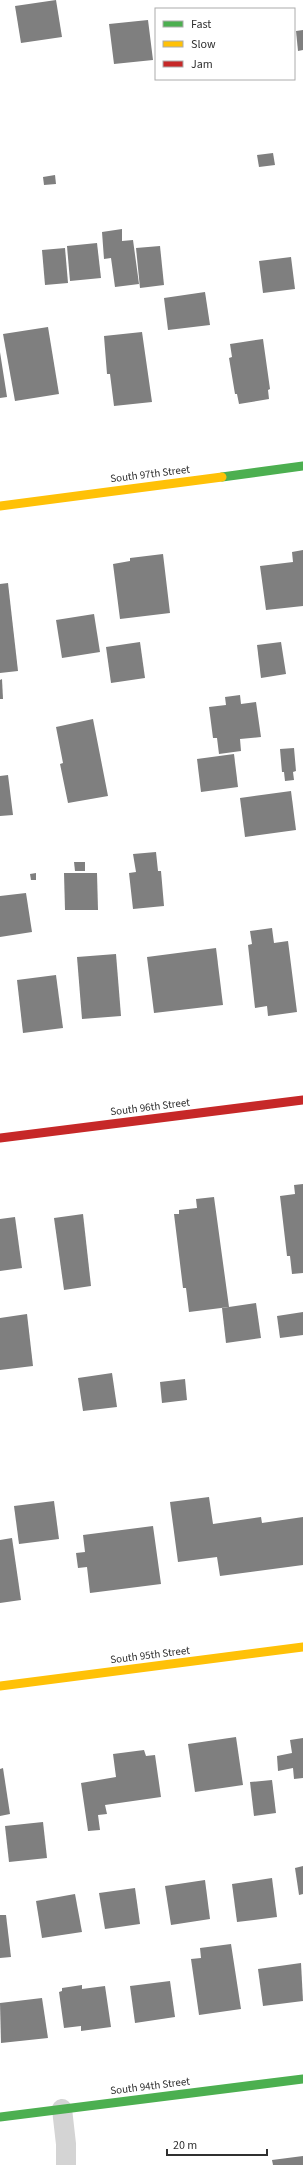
<svg xmlns="http://www.w3.org/2000/svg" width="303" height="2165" viewBox="0 0 303 2165" font-family="'Source Sans 3',sans-serif">
	<style>
		.building { fill: #7f7f7f }
		.lines { fill: none; stroke-linecap: round; stroke-linejoin: round }
		.lane { stroke: #d4d4d4; stroke-width: 20 }
		.fast { stroke: #4caf50; stroke-width: 9 }
		.slow { stroke: #ffc107; stroke-width: 9 }
		.jam { stroke: #c62828; stroke-width: 9 }
		.labels { text-anchor: middle; dominant-baseline: central; stroke-width: 4; stroke-linejoin: round; paint-order: stroke }
		.street-label { font-size: 11px; fill: #303030; stroke: #fff }
	</style>
	<rect width="100%" height="100%" fill="#fff"/>
	<!-- building -->
	<g class="building">
		<polygon points="56,0 62,37 21,43 15,6"/>
		<polygon points="148,20 153,60 114,64 109,24"/>
		<polygon points="303,30 303,50 298,51 296,31"/>
		<polygon points="273,153 275,165 259,167 257,155"/>
		<polygon points="55,175 56,184 44,185 43,177"/>
		<polygon points="122,229 122,241 133,240 139,284 115,287 111,258 104,259 102,232"/>
		<polygon points="97,243 101,278 70,281 67,246"/>
		<polygon points="160,246 164,285 140,288 136,248"/>
		<polygon points="65,248 68,283 45,285 42,250"/>
		<polygon points="291,257 295,289 263,293 259,261"/>
		<polygon points="205,292 210,325 168,330 164,298"/>
		<polygon points="48,327 59,394 15,401 3,334"/>
		<polygon points="142,332 152,402 114,406 110,374 107,374 104,336"/>
		<polygon points="263,339 270,389 268,390 269,399 239,404 237,394 235,394 229,358 232,357 230,344"/>
		<polygon points="0,352 7,397 0,398"/>
		<polygon points="303,550 303,606 266,610 260,566 293,562 292,552"/>
		<polygon points="163,554 170,613 120,619 113,564 130,561 130,558"/>
		<polygon points="8,583 18,671 0,673 0,584"/>
		<polygon points="94,614 100,652 62,658 56,620"/>
		<polygon points="140,642 145,678 111,683 106,647"/>
		<polygon points="281,642 286,674 261,678 257,645"/>
		<polygon points="2,679 3,699 0,699 0,680"/>
		<polygon points="240,695 241,704 256,702 261,737 240,739 241,751 219,754 217,738 213,738 209,707 226,705 225,697"/>
		<polygon points="93,719 108,796 68,803 60,764 63,763 56,727"/>
		<polygon points="294,748 296,771 293,772 294,780 285,781 284,772 282,772 280,749"/>
		<polygon points="234,754 238,787 201,792 197,759"/>
		<polygon points="8,775 13,815 0,816 0,776"/>
		<polygon points="291,791 296,830 245,837 240,798"/>
		<polygon points="156,852 158,871 161,871 164,906 133,909 129,873 136,872 133,854"/>
		<polygon points="74,862 85,862 85,871 75,871"/>
		<polygon points="36,873 36,880 31,880 30,874"/>
		<polygon points="64,873 97,873 98,910 65,910"/>
		<polygon points="26,893 32,932 0,937 0,896"/>
		<polygon points="272,928 274,943 288,941 297,1012 268,1016 267,1006 255,1008 248,945 252,944 250,931"/>
		<polygon points="216,948 223,1005 154,1013 147,957"/>
		<polygon points="116,954 121,1016 82,1019 77,957"/>
		<polygon points="56,975 63,1028 23,1033 17,980"/>
		<polygon points="303,1184 303,1273 292,1274 290,1256 287,1256 280,1196 295,1194 294,1185"/>
		<polygon points="214,1197 229,1307 189,1312 186,1288 183,1288 174,1214 179,1214 179,1210 197,1208 196,1199"/>
		<polygon points="83,1214 91,1286 64,1290 54,1218"/>
		<polygon points="15,1217 22,1268 0,1271 0,1219"/>
		<polygon points="256,1303 261,1338 226,1343 222,1308"/>
		<polygon points="303,1312 303,1335 280,1338 277,1316"/>
		<polygon points="27,1314 33,1366 0,1370 0,1318"/>
		<polygon points="112,1373 117,1407 83,1411 78,1378"/>
		<polygon points="185,1379 187,1400 162,1403 160,1382"/>
		<polygon points="209,1497 213,1524 261,1517 262,1523 303,1517 303,1565 220,1576 217,1557 178,1562 170,1502"/>
		<polygon points="54,1501 59,1539 19,1544 14,1506"/>
		<polygon points="153,1526 161,1584 90,1593 87,1567 78,1568 76,1553 85,1552 83,1535"/>
		<polygon points="12,1538 21,1600 0,1603 0,1540"/>
		<polygon points="236,1737 243,1785 195,1792 188,1744"/>
		<polygon points="303,1738 303,1778 294,1779 293,1768 278,1771 277,1756 292,1753 290,1740"/>
		<polygon points="144,1750 146,1756 155,1755 161,1797 105,1805 107,1814 98,1815 100,1830 88,1831 81,1783 116,1777 113,1754"/>
		<polygon points="3,1768 10,1814 0,1816 0,1769"/>
		<polygon points="272,1780 276,1813 254,1816 250,1782"/>
		<polygon points="43,1822 47,1858 9,1862 5,1826"/>
		<polygon points="303,1866 303,1894 299,1895 295,1868"/>
		<polygon points="272,1878 277,1917 237,1922 232,1884"/>
		<polygon points="205,1880 210,1919 171,1925 165,1886"/>
		<polygon points="135,1888 140,1924 105,1929 99,1893"/>
		<polygon points="75,1894 82,1932 42,1938 36,1901"/>
		<polygon points="0,1915 6,1915 11,1957 0,1958"/>
		<polygon points="231,1944 241,2009 199,2015 191,1959 201,1958 200,1948"/>
		<polygon points="301,1963 303,2001 263,2006 258,1969"/>
		<polygon points="170,1981 175,2017 135,2023 130,1986"/>
		<polygon points="82,1985 82,1989 105,1986 111,2027 81,2031 81,2026 64,2028 59,1992 62,1991 62,1988"/>
		<polygon points="42,1998 48,2038 1,2043 0,2003"/>
		<polygon points="303,2156 303,2165 273,2165 272,2160"/>
	</g>
	<g class="lines">
		<!-- lane -->
		<polyline class="lane" points="62,2109 66,2144 66,2165"/>
		<!-- fast -->
		<g class="fast">
			<polyline points="222,477 303,466"/>
			<polyline points="0,2117 303,2079"/>
		</g>
		<!-- slow -->
		<g class="slow">
			<polyline points="0,506 222,477"/>
			<polyline points="0,1686 303,1647"/>
		</g>
		<!-- jam -->
		<polyline class="jam" points="0,1138 303,1100"/>
	</g>
	<g class="labels">
		<!-- street labels -->
		<g class="street-label">
			<text transform="translate(150 474) rotate(-7)">South 97th Street</text>
			<text transform="translate(150 1107) rotate(-7)">South 96th Street</text>
			<text transform="translate(150 1655) rotate(-7)">South 95th Street</text>
			<text transform="translate(150 2086) rotate(-7)">South 94th Street</text>
		</g>
	</g>
	<!-- legend -->
	<rect x="155" y="8" width="140" height="72" fill="#ffffff" stroke="#acacac"/>
	<rect x="163" y="21" width="20" height="6" fill="#4caf50" stroke="#acacac"/>
	<text x="191" y="28" font-size="12" fill="#303030">Fast</text>
	<rect x="163" y="41" width="20" height="6" fill="#ffc107" stroke="#acacac"/>
	<text x="191" y="48" font-size="12" fill="#303030">Slow</text>
	<rect x="163" y="61" width="20" height="6" fill="#c62828" stroke="#acacac"/>
	<text x="191" y="68" font-size="12" fill="#303030">Jam</text>
	<!-- scale -->
	<path d="M167 2149v6h100v-6" fill="none" stroke="#303030" stroke-width="2"/>
	<text x="173" y="2149" font-size="12" fill="#303030" stroke="#ffffff" stroke-width="3" paint-order="stroke">20 m</text>
</svg>
